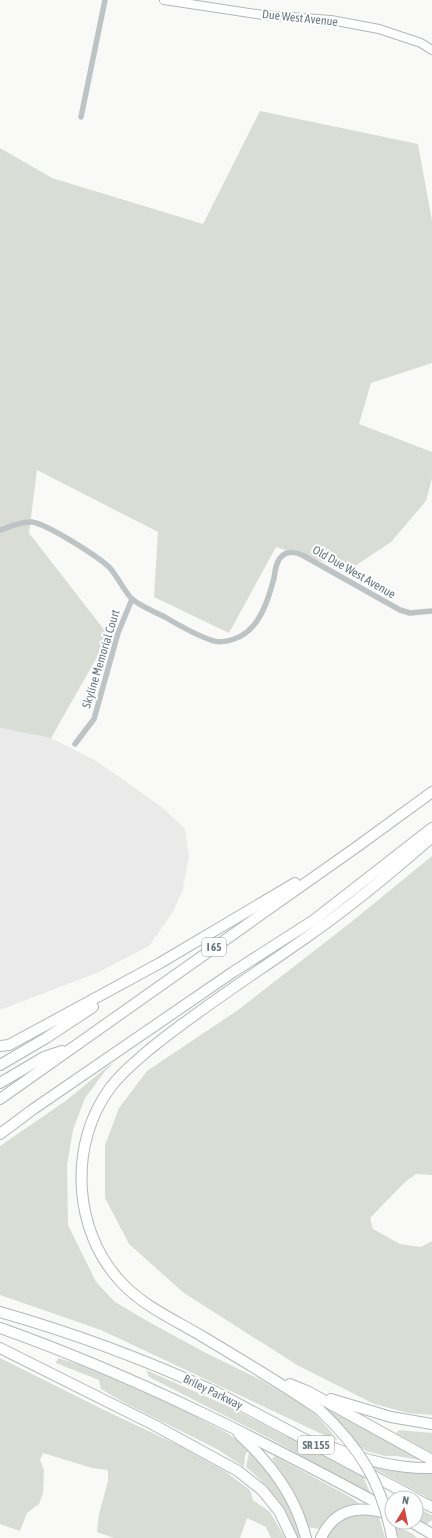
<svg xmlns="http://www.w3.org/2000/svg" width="432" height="1538" viewBox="0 0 432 1538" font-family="'Asap Condensed',sans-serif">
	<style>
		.built { fill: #eaeaea }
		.green { fill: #daddd6 }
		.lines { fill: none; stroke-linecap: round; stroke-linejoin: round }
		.secondary-casing { stroke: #b1b8bb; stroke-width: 10 }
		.highway-casing { stroke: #b2b7ba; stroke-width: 12 }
		.street { stroke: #bec4c6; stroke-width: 5.5 }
		.secondary { stroke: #fff; stroke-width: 8 }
		.highway { stroke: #fff; stroke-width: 10 }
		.highway-bridge-casing { stroke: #b2b7ba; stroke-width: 12; stroke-linecap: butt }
		.highway-bridge { stroke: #fff; stroke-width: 10 }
		.labels { text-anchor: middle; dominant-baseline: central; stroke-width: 4; stroke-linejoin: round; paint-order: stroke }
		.shield { fill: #fff; stroke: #94a0a5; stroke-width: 1 }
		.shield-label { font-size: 11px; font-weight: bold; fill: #66787f }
		.street-label { font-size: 12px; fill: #66787f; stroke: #fff }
	</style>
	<rect width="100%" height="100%" fill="#f9f9f7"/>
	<!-- built -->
	<polygon class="built" points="0,728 51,738 98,762 163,808 185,829 189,856 183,890 172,913 149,946 99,972 0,1010"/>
	<!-- green -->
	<g class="green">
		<polygon points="260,111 418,144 432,221 432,363 371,383 359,424 432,452 432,478 426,501 391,542 349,570 276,547 229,633 154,597 158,532 37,470 29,533 109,636 51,738 0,728 0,148 52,178 203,224"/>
		<polygon points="432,856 432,1175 416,1174 405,1182 370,1218 373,1229 400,1244 421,1247 432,1241 432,1415 408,1413 374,1404 297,1365 184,1293 129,1244 105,1198 105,1145 119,1108 147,1071 238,1010 350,923"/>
		<polygon points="113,1064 106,1070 85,1098 73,1130 67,1165 68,1225 96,1282 115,1302 149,1322 204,1352 261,1380 301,1404 317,1416 338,1440 326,1436 101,1330 0,1295 0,1146 67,1100 108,1066"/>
		<polygon points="0,1358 102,1409 180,1446 226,1472 250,1490 253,1500 270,1512 285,1538 271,1538 266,1527 247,1518 240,1538 114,1538 97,1532 99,1514 108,1481 108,1470 92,1468 43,1453 40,1460 44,1470 43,1493 39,1504 27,1513 20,1531 0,1524"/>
		<path d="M58,1358l26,8 86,37 57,30 18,13 36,42 11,24 8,26h-3l-17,-32 1,-1c-10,-14 -21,-27 -35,-38l3,-15h-2l-2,4 -1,11 -27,-18 -94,-47 -22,-13 -2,-9 -43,-17z"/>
		<polygon points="146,1370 232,1408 287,1437 288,1435 363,1476 371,1495 269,1438 149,1377"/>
		<polygon points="327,1409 425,1461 397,1456 385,1456 366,1451 354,1442 326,1410"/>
		<polygon points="399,1430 432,1433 432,1453 396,1433"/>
		<path d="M275,1456l77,42 10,8 -35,14 -7,9 -13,-2c-7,-26 -19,-47 -35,-68z"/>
		<polygon points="373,1464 432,1472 432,1500 375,1469 372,1467"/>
		<polygon points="416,1507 432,1515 432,1520 425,1525 416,1520"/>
		<polygon points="358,1514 379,1517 385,1538 324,1538 329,1530 345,1516"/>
		<polygon points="393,1524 413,1534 417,1538 396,1538"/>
	</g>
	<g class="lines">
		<defs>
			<polyline id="secondary" points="164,0 263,15 331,20 379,29 421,43 432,50"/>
			<g id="highway">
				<polyline points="0,1046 9,1045 160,963 295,883"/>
				<polyline points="0,1065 46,1038 93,1007"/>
				<polyline points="0,1083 44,1057 62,1051"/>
				<polyline points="0,1099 358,846 432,792"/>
				<polyline points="0,1134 32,1110 233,972 314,920 432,828"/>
				<path d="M0,1312c74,21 146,48 216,80l199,106"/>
				<path d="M0,1328c136,48 265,114 392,183"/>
				<polyline points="0,1348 154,1425 238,1471 262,1490 279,1511 292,1538"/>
				<polyline points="290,1384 307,1391 432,1460"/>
				<polyline points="331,1399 391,1417 432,1424"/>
				<path d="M320,1410c-39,-27 -80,-51 -120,-75 -27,-16 -57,-29 -79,-53 -48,-51 -53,-137 -11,-194 11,-15 26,-27 40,-39 49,-40 103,-74 154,-110 45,-31 87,-66 128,-102"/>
				<path d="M239,1434c32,30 56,61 67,104"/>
				<path d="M331,1447c30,12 68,22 101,21"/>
				<polyline points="416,1499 432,1507"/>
				<polyline points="411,1522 432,1534"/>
				<path d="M321,1538c14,-30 39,-33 67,-24"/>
			</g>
		</defs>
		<!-- secondary casing -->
		<use href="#secondary" class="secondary-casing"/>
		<!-- highway casing -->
		<use href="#highway" class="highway-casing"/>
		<!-- street -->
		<g class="street">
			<polyline points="81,117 105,0"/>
			<path d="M0,530c10,-3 22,-9 32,-8 15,2 67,35 78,46 7,8 16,26 23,32 10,7 21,12 32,17 15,9 32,19 49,24 6,2 14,0 20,-2 25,-8 34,-38 40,-61 1,-7 2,-17 8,-22 6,-6 16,-3 22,0l96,54 10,3 22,-2"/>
			<polyline points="75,744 94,719 118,633 132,599"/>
		</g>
		<!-- secondary -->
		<use href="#secondary" class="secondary"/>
		<!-- highway -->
		<use href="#highway" class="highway"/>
		<defs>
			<path id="highway-bridge" d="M320,1410c40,38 62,73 72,128"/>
		</defs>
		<!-- highway-bridge casing -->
		<use href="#highway-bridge" class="highway-bridge-casing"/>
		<!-- highway-bridge -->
		<use href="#highway-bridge" class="highway-bridge"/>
	</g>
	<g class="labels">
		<!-- shield labels -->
		<g class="shield">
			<rect x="202" y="938" width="24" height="18" rx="3"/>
			<rect x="298" y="1436" width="36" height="18" rx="3"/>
		</g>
		<g class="shield-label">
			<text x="214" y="947">I 65</text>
			<text x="316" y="1445">SR 155</text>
		</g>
		<!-- street labels -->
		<g class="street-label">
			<text transform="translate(300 18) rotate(6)">Due West Avenue</text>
			<text transform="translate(354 572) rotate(30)">Old Due West Avenue</text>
			<text transform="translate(101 659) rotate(-73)">Skyline Memorial Court</text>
			<text transform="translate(213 1392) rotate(26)">Briley Parkway</text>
		</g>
	</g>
	<!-- north arrow -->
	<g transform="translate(404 1510) rotate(10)"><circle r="19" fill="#ffffff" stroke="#c2c9cc"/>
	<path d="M0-3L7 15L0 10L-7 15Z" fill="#d1493e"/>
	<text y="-6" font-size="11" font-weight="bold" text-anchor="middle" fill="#66787f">N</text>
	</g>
</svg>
